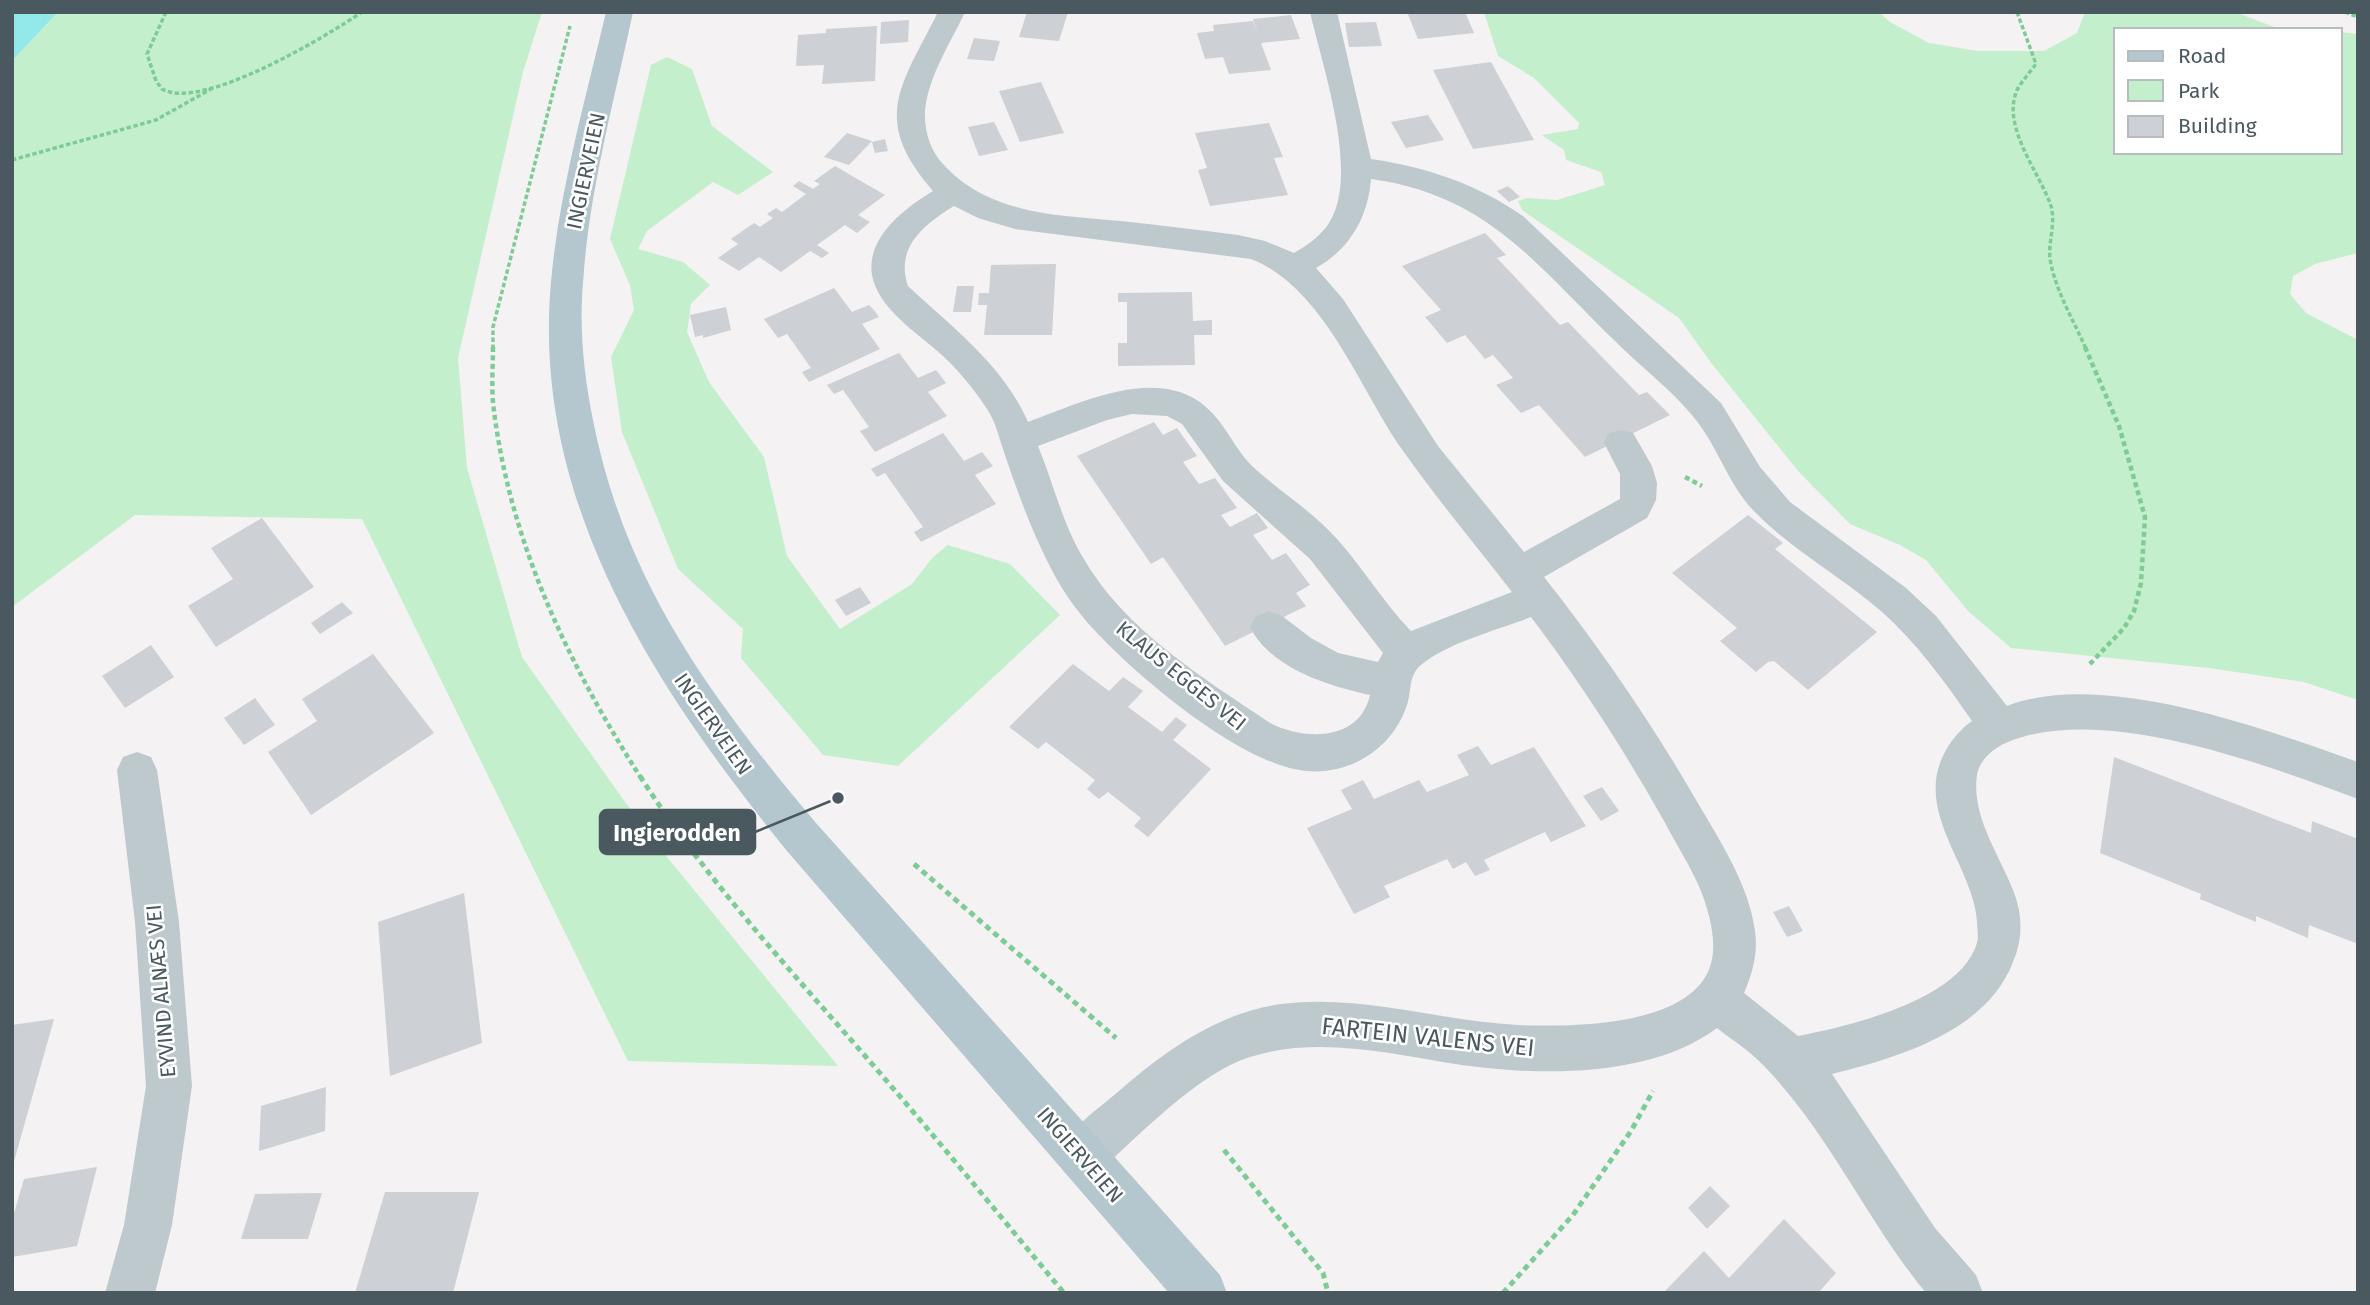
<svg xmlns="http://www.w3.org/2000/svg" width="2370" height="1305" viewBox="0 0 2370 1305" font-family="'Fira Sans',sans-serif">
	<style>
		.green { fill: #c4efcc }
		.water { fill: #93e8ea }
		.building { fill: #cdd0d4 }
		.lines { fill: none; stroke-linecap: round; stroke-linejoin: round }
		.path-far2 { stroke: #7dcc96; stroke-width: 3.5; stroke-dasharray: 4.5 2.5; stroke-linecap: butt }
		.path-far1 { stroke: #7dcc96; stroke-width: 4.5; stroke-dasharray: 5 3.5; stroke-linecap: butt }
		.path { stroke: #7dcc96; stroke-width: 5; stroke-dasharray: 6 4.5; stroke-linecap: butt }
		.minor { fill: #bec9ce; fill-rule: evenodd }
		.major { fill: #b4c7cf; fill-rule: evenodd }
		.labels { text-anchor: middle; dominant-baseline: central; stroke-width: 5; stroke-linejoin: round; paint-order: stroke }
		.street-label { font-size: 21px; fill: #4a595f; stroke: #fff }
		.near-street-label { font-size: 24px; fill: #4a595f; stroke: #fff }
		.leader { fill: none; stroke: #4a595f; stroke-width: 2.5 }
		.callout-dot { fill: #4a595f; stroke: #fff; stroke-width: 2.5 }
		.callout { fill: #4a595f; stroke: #4a595f; stroke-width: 2.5 }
		.callout-label { font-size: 23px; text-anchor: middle; font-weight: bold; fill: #fff }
	</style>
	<rect width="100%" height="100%" fill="#f4f2f3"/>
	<!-- green -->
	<g class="green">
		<polygon points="58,12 542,12 523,72 458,358 467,468 522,657 645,830 838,1066 628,1061 362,519 135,515 12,607 12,61"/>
		<polygon points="1484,12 1879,12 1890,22 1929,43 1977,51 2044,51 2077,33 2085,12 2235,12 2282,30 2116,30 2116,152 2340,152 2340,32 2358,34 2358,253 2315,264 2293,276 2290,294 2306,313 2358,340 2358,700 2304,682 2209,668 2011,648 1968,611 1926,560 1900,545 1850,524 1799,472 1712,364 1679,318 1522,210 1518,201 1527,198 1557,200 1605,185 1601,172 1566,160 1564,150 1542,135 1578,129 1579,123 1534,78 1498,56"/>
		<polygon points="667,57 692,69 712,126 773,172 738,195 713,182 647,231 638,249 683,262 710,285 691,304 687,332 709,382 764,457 787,556 840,629 912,584 933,557 948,545 1010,564 1060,615 898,766 823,755 741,658 743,629 678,569 622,432 611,357 634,310 630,285 610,239 651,65"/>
	</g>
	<!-- water -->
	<polygon class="water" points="12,12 58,12 12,61"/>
	<!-- building -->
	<g class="building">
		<polygon points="1027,12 1068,12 1059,41 1019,37"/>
		<polygon points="1407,12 1465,12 1474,33 1418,39"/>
		<polygon points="1291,15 1300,39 1261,43 1271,70 1229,74 1223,57 1205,59 1197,33 1214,31 1213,25 1253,21 1258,34 1253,19"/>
		<polygon points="909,20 908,42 880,44 881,22"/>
		<polygon points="1376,22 1382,46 1349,47 1345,23"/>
		<polygon points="877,26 875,81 822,84 824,65 796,66 798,35 826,33 826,29"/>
		<polygon points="974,38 1000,41 994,61 967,59"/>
		<polygon points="1491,62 1534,140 1473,149 1433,70"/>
		<polygon points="1041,82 1064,133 1020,142 999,91"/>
		<polygon points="1428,115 1444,140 1406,148 1391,122"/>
		<polygon points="994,122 1008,150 979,156 968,127"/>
		<polygon points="1269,123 1283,157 1274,158 1288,195 1210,206 1198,170 1207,168 1195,133"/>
		<polygon points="847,133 872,141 849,165 824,157"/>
		<polygon points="885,139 888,151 875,153 872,142"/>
		<polygon points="835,166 885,195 858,215 870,222 857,233 845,225 817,245 829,253 822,258 810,251 781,272 759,257 739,271 718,258 738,244 731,239 754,223 760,227 773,218 767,214 776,208 782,212 806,194 793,186 799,181 813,189 820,184 814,181"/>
		<polygon points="1508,186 1520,197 1509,202 1497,191"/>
		<polygon points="1485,233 1506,255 1497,258 1560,325 1568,322 1639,395 1647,392 1670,415 1585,457 1539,405 1521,413 1496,385 1513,378 1493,355 1485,359 1465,335 1447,343 1425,317 1441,310 1402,266"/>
		<polygon points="1056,264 1052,335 984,335 987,305 978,305 979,293 989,293 991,265"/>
		<polygon points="957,286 974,286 971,312 953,312"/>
		<polygon points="834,288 852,312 869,305 874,310 879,317 862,324 880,349 809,382 802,372 811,368 787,334 778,338 764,319"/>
		<polygon points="1192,292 1193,321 1212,320 1212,335 1194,335 1195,365 1118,366 1118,343 1127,343 1127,302 1118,302 1118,293"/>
		<polygon points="726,307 731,330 703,338 703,335 695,337 690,315"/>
		<polygon points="899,353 918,378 936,370 940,375 946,383 928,392 947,416 875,452 860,431 869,427 843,390 834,394 827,385"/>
		<polygon points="1154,422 1163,435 1177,428 1197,456 1183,462 1199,484 1215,478 1237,508 1221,515 1230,527 1257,513 1268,528 1253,535 1272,560 1286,553 1310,585 1296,593 1306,606 1225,646 1163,557 1151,564 1077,456"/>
		<polygon points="943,433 964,461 982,452 993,466 975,475 996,504 921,542 914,532 923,527 885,473 877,477 871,469"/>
		<polygon points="1748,515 1783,543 1775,549 1877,632 1808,690 1774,661 1768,662 1756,672 1720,641 1737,628 1672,573"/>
		<polygon points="262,518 314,587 216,647 188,606 233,579 211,548"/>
		<polygon points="860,587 871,603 846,616 835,600"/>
		<polygon points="342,602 353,613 320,634 311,623"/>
		<polygon points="151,645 174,677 125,708 102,676"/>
		<polygon points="373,654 434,733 311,815 268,752 317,721 302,699"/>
		<polygon points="1073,664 1109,691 1123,677 1143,691 1128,707 1162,732 1176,717 1187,725 1173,740 1211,769 1148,837 1134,826 1141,818 1108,792 1099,799 1087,789 1095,780 1046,742 1038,749 1009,727"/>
		<polygon points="255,698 275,725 244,745 224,718"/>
		<polygon points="1478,746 1491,765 1534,747 1586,826 1551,842 1545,832 1525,841 1484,860 1490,870 1475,876 1466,862 1453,869 1447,859 1384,886 1390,897 1354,914 1307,828 1352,809 1341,790 1363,780 1374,799 1419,780 1427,792 1469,775 1457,755"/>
		<polygon points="2114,757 2311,833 2312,821 2358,839 2358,944 2309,925 2308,938 2256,916 2256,922 2200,899 2201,894 2100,853"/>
		<polygon points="1602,787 1619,811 1601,821 1583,796"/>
		<polygon points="464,893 482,1043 390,1076 378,922"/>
		<polygon points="1789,906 1803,931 1787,937 1773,912"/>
		<polygon points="54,1019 13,1165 12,1165 12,1025"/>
		<polygon points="326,1087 325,1131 259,1151 261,1106"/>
		<polygon points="97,1167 77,1246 12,1257 12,1220 24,1179"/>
		<polygon points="1710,1186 1730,1206 1707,1229 1688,1208"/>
		<polygon points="385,1192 479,1192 453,1293 355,1293"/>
		<polygon points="322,1193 308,1239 241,1239 255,1194"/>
		<polygon points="1784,1219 1836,1273 1818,1293 1663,1293 1704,1251 1729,1278"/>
	</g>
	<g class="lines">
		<!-- path-far2 -->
		<g class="path-far2">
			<path d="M166,12l-19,42 9,27 6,8c39,23 165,-53 200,-77"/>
			<path d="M2017,12l19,52c-6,8 -14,17 -19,26 -16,37 23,83 34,116 5,18 -3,36 -1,53 5,31 24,62 36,90"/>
			<polyline points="2345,12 2358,17"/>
			<polyline points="12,160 156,120 211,89"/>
			<polyline points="493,349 493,327 570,26"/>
		</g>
		<!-- path-far1 -->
		<g class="path-far1">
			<path d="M493,347c0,21 -2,43 1,64 17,134 75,254 147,367"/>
			<polyline points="2085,347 2119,426 2145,517 2141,583 2134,611 2124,628 2089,665"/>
			<polyline points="1685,477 1702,486"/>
		</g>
		<!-- path -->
		<g class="path">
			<path d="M640,776c63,99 142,185 219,273 70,80 137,162 205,244"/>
			<polyline points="914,864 1116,1038"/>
			<polyline points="1224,1150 1323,1273 1328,1293"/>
			<polyline points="1503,1293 1573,1215 1631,1131 1653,1091"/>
		</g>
		<!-- minor -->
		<g class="minor">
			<path d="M938,12h27c-15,32 -36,63 -40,98 -1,21 5,40 18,54 46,51 115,51 178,57 39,4 78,9 117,14l27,6 29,12c12,-7 24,-15 33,-27 35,-48 -5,-160 -17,-214h27l34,147c55,8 106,25 152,57l198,187 39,64 30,35 116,86 30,28 71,90c95,-37 258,23 351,56v37c-92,-34 -255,-96 -350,-57 -13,5 -29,18 -31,33 -6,41 22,79 36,115 10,25 10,48 0,72 -27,70 -114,95 -181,112l103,154 41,47 7,18h-57c-59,-72 -98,-162 -163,-228 -13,-14 -31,-25 -46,-37 -68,51 -182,48 -262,36 -68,-11 -138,-28 -205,-7 -52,16 -111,79 -152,115l-17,7 -17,-7 -7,-17c12,-27 40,-45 62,-64 46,-40 100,-79 163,-87 79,-10 157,17 236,21 52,2 161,2 189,-51 13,-25 3,-59 -6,-83 -10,-24 -25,-47 -37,-70 -40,-71 -84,-139 -133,-204 -31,12 -87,27 -110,48 -13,11 -9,25 -14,40 -14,43 -56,70 -101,66 -66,-6 -176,-100 -219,-149 -19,-22 -34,-47 -46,-74 -16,-34 -29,-72 -41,-108 -3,-11 -7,-23 -15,-34 -12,-18 -26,-35 -42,-50 -24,-22 -65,-47 -71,-81 -6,-38 33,-67 61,-84 -63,-72 -32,-105 5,-179zM1371,179c117,16 165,86 245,163 25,25 63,54 83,82 20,27 30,60 53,85 38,40 87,66 129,102 36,32 64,71 91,110 -14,10 -23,22 -30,37 -25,57 31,109 35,163 0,7 2,15 0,22 -17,57 -127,83 -179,93l-54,-43c9,-21 14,-40 11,-62 -6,-45 -33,-87 -56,-126 -46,-80 -98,-156 -155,-228l103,-59 9,-18 1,-17 -5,-17 -19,-33 -12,-3 -12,3 -5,10 16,31v25l-96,53 -86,-106 -95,-147 -27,-31c34,-19 52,-51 55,-89zM954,206l24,12 37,11 236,30c72,28 108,128 150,189 35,50 74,96 111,144l-101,39c-28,-29 -48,-63 -74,-92 -25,-28 -58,-48 -85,-73 -18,-18 -27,-43 -46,-59 -49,-43 -128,-3 -178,15 -25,-57 -75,-94 -120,-136 -13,-38 15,-61 46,-80zM1132,414l35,2 15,8 41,57 87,78 73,94 -5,9 -40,-9 -27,-15 -29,-22 -13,-5 -13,5 -6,11c20,41 79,59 120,68 -10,46 -65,46 -100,28 -68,-46 -146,-93 -188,-167 -20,-34 -29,-74 -44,-110l69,-26z"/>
			<polygon points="137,752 151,757 157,770 179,922 192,1086 172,1225 155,1293 105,1293 124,1225 146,1086 135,922 117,770 123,757"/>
		</g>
		<!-- major -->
		<path class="major" d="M606,12h27c-19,90 -44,179 -50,271 -4,47 1,92 10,137 32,163 119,279 223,403l404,452 7,18h-58l-382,-442c-131,-162 -256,-349 -236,-569 8,-91 34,-180 55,-270z"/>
	</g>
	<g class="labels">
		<!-- street labels -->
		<g class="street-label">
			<text transform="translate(586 171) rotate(-78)">INGIERVEIEN</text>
			<text transform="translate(1181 676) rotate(39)">KLAUS EGGES VEI</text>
			<text transform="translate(713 724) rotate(55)">INGIERVEIEN</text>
			<text transform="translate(161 991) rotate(-95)">EYVIND ALNÆS VEI</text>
			<text transform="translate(1080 1155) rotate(49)">INGIERVEIEN</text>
		</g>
		<!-- near-street labels -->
		<g class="near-street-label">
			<text transform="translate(1428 1037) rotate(6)">FARTEIN VALENS VEI</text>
		</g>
	</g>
	<!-- callouts -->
	<path class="leader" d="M838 798L755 832"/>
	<circle class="callout-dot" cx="838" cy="798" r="7"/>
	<rect class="callout" x="600" y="810" width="155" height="44" rx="7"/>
	<g class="callout-label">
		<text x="677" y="841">Ingierodden</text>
	</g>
	<!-- border -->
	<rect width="2370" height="1305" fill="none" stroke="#4a595f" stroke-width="28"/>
	<!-- legend -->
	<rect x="2114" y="28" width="228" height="126" fill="#ffffff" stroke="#b7bdbf" stroke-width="2"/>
	<rect x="2128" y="51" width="35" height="10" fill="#b4c7cf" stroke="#b7bdbf" stroke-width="2"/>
	<text x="2178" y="63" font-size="21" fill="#4a595f">Road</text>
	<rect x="2128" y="80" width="35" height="21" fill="#c4efcc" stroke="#b7bdbf" stroke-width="2"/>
	<text x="2178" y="98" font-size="21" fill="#4a595f">Park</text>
	<rect x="2128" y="116" width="35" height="21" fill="#cdd0d4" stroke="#b7bdbf" stroke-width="2"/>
	<text x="2178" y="133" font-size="21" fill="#4a595f">Building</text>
</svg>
